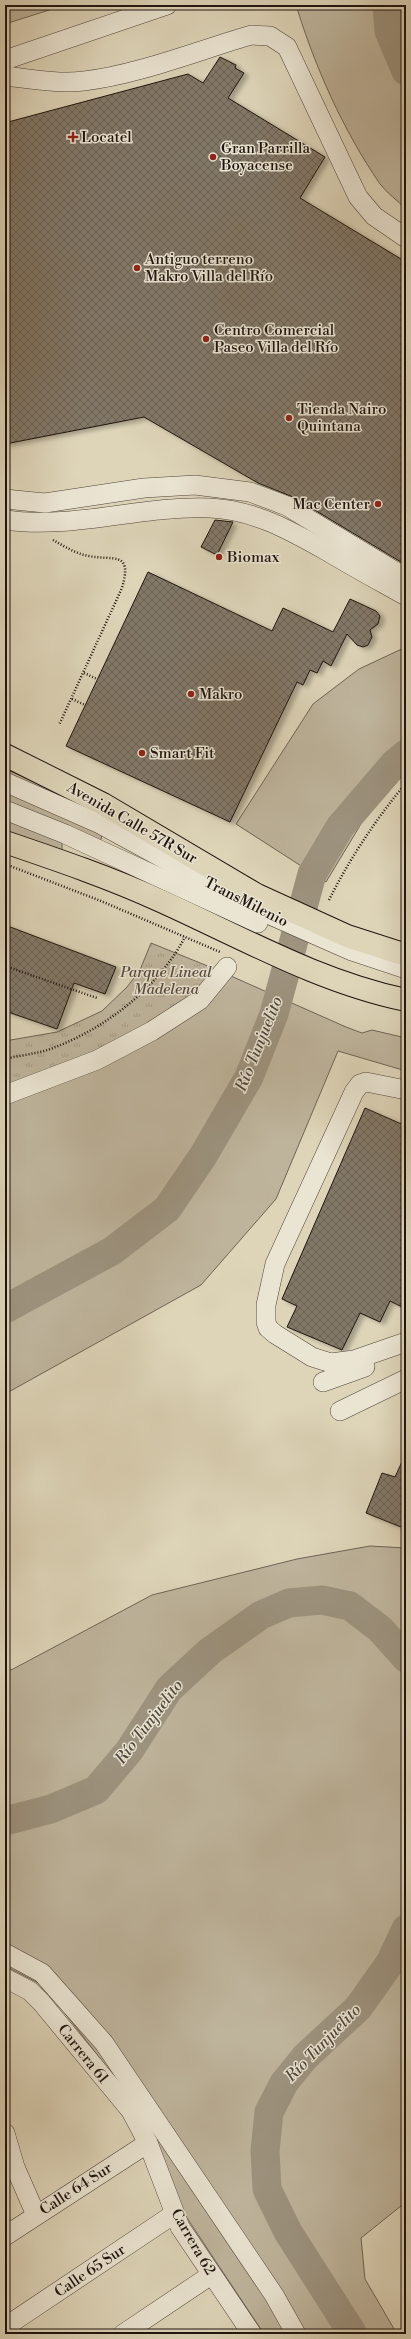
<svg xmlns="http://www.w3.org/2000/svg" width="411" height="2339" viewBox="0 0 411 2339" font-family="'Libre Bodoni',serif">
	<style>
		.grass { fill: #beb49c; stroke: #6e6456 }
		.park { fill: url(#park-tufts); stroke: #6e6456 }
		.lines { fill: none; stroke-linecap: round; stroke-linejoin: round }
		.river { stroke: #9d937f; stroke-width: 29 }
		.building { fill: url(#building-cross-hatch); stroke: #1f140f; filter: url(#shadow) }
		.minor-casing { stroke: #4f443a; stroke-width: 20 }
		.highway-casing { stroke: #1f140f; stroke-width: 24 }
		.path { stroke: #1f140f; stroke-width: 2.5; stroke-dasharray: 1 2; stroke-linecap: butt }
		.minor { stroke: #eae4d2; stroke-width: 19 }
		.highway { stroke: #ded5b9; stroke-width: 22 }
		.poi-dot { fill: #8f2418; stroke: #eae4d2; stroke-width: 1.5 }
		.labels { text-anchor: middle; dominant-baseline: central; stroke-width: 3; stroke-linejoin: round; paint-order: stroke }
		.poi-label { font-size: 15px; fill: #1f140f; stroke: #eae4d2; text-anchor: start }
		.street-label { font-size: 15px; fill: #1f140f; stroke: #eae4d2 }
		.park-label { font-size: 15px; font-style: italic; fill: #574c40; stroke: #eae4d2 }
		.water-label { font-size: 16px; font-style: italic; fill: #51473c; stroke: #eae4d2 }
	</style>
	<defs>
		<pattern id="park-tufts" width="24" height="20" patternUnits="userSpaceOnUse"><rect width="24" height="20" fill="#beb49c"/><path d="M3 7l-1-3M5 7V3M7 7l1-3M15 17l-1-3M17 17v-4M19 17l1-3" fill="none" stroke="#a39a85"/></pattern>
		<pattern id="building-cross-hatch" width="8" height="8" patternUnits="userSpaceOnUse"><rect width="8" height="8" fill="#827867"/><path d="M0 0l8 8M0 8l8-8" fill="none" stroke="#6a6153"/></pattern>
		<filter id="shadow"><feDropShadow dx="4.5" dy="2.5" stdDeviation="2" flood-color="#0004"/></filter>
	</defs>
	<rect width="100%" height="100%" fill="#ded5b9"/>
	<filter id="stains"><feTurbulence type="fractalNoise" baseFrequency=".005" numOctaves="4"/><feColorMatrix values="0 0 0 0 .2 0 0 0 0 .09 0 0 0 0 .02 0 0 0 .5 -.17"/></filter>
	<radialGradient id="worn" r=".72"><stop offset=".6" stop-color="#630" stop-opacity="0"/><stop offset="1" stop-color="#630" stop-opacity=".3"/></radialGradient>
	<!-- grass -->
	<g class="grass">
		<polygon points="5,5 65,5 5,24"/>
		<path d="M296,5h110v204c-8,-8 -19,-16 -26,-25 -37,-54 -65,-117 -84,-179z"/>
		<polygon points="406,647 406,772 364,819 326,882 236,824 313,704 359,669"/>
		<polygon points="5,769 64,794 74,807 5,777"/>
		<polygon points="5,791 102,834 100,844 5,804"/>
		<polygon points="5,819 62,839 62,853 5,832"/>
		<polygon points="215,969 346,1027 362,1033 372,1030 406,1038 406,1071 338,1051 276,1199 201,1285 5,1394 5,1103"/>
		<polygon points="370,1546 406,1548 406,2202 361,2238 365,2279 397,2334 264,2334 183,2212 149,2122 44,1986 5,1966 5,1672 13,1669 152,1595 297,1559"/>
	</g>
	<!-- park -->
	<polygon class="park" points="151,943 215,969 156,1035 5,1103 5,1041 57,1032 102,1011 127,987 140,970"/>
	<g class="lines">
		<!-- river -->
		<g class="river">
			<polyline points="387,5 389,31 406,71"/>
			<polyline points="5,1309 112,1251 167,1209 203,1156 249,1077 274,1014 312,874 340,827 394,764 406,754"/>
			<polyline points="5,1821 51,1809 96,1790 129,1751 169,1689 210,1651 261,1615 289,1603 322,1600 350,1606 380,1629 406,1658"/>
			<polyline points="353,2334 288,2232 267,2189 265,2151 269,2112 284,2083 305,2057 358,2008 390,1963 406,1929"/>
		</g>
	</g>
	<!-- building -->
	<g class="building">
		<polygon points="220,57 236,65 235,68 244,73 228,98 325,157 300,198 406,262 406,565 293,497 258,483 144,417 5,444 5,128 8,122 188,74 203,83"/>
		<polygon points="215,520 233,522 217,555 201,547"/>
		<polygon points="148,572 272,631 283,608 333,632 350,599 376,611 380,616 378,624 370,630 372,637 368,645 363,647 357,645 347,634 331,666 323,661 317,673 310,670 303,685 297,682 230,822 66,746"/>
		<polygon points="5,925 116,967 105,994 74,983 57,1029 5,1011"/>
		<polygon points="365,1108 406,1126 406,1309 390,1301 380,1322 360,1313 342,1350 287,1327 297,1306 282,1299"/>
		<polygon points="406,1453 406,1529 366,1513 382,1473 395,1477"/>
	</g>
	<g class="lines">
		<defs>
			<g id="minor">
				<polyline points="5,60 167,5"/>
				<path d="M5,76c26,3 53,8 79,5 53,-6 116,-31 167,-46l19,1 17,11 71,150 16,19 32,22"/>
				<polyline points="5,499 45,503 144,488 195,485 250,492 287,506 406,578"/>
				<path d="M5,520c68,10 136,-15 205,-12 45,2 81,23 120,45 25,15 51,29 76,43"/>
				<polyline points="5,782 98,823 254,908 352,951 406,969"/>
				<polyline points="5,810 65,834 258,923"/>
				<polyline points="406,1090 366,1082 360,1084 354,1092 275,1264 266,1305 266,1322 268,1328 275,1334 312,1357 331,1363 354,1360 406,1342"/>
				<polyline points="5,1095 97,1060 152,1031 200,1000 227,967"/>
				<polyline points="323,1382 365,1367"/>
				<polyline points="340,1411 406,1379"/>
				<polyline points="5,1953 42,1973 104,2043 274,2295 296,2334"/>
				<polyline points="5,1978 30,1991 41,2002 131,2111 148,2143 180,2227 252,2334"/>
				<polyline points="5,2133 15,2167 36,2215"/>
				<polyline points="5,2236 148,2143"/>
				<polyline points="5,2327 174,2214"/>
				<polyline points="123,2334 211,2275"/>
			</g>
			<g id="highway">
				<polyline points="5,755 103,804 257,895 347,936 406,955"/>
				<path d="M5,842c53,18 106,36 156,59 80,36 158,81 245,99"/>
			</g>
		</defs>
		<!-- minor casing -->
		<use href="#minor" class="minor-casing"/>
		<!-- highway casing -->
		<use href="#highway" class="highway-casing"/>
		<!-- path -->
		<g class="path">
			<path d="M53,540c11,6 23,14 36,16 24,5 44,-6 33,32l-63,137"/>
			<polyline points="84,673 97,679"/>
			<polyline points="72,699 85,705"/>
			<polyline points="5,864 101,901 220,952"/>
			<path d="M329,900c21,-42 47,-81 77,-117"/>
			<polyline points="5,966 97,998"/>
			<path d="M5,1059c15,-4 33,-5 48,-11 53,-20 105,-60 132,-111"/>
		</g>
		<!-- minor -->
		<use href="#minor" class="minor"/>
		<!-- highway -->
		<use href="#highway" class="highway"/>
	</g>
	<!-- markers -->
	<g class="poi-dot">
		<path d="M71 131h4v4h4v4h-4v4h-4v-4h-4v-4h4z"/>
		<circle cx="213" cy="157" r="4"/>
		<circle cx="137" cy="268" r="4"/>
		<circle cx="206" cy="339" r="4"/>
		<circle cx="289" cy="418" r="4"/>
		<circle cx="378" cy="504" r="4"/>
		<circle cx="219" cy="557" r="4"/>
		<circle cx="191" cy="694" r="4"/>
		<circle cx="142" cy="753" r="4"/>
	</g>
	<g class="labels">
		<!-- poi labels -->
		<g class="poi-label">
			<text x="81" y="137">Locatel</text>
			<text x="221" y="148">Gran Parrilla<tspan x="221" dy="17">Boyacense</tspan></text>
			<text x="145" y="259">Antiguo terreno<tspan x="145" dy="17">Makro Villa del Río</tspan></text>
			<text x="214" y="330">Centro Comercial<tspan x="214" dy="17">Paseo Villa del Río</tspan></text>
			<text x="297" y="409">Tienda Nairo<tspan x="297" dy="17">Quintana</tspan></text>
			<text x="370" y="504" text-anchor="end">Mac Center</text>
			<text x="227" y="557">Biomax</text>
			<text x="199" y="694">Makro</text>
			<text x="150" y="753">Smart Fit</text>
		</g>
		<!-- street labels -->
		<g class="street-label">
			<text transform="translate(132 823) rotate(30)">Avenida Calle 57R Sur</text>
			<text transform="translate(246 902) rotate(27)">TransMilenio</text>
			<text transform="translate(83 2054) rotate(51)">Carrera 61</text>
			<text transform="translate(76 2189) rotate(-33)">Calle 64 Sur</text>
			<text transform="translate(193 2242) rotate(60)">Carrera 62</text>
			<text transform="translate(90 2271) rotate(-34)">Calle 65 Sur</text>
		</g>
		<!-- park labels -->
		<g class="park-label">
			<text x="166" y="972">Parque Lineal<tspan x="166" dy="17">Madelena</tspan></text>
		</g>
		<!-- water labels -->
		<g class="water-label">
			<text transform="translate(259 1044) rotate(-68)">Río Tunjuelito</text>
			<text transform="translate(149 1722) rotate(-53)">Río Tunjuelito</text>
			<text transform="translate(323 2043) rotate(-46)">Río Tunjuelito</text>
		</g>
	</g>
	<!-- margin -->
	<rect width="411" height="2339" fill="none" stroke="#ded5b9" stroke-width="20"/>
	<rect x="6" y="6" width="399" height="2327" fill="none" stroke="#1f140f" stroke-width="2"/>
	<rect x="10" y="10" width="391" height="2319" fill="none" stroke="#1f140f"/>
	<rect width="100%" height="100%" filter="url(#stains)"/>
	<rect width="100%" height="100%" fill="url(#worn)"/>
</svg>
